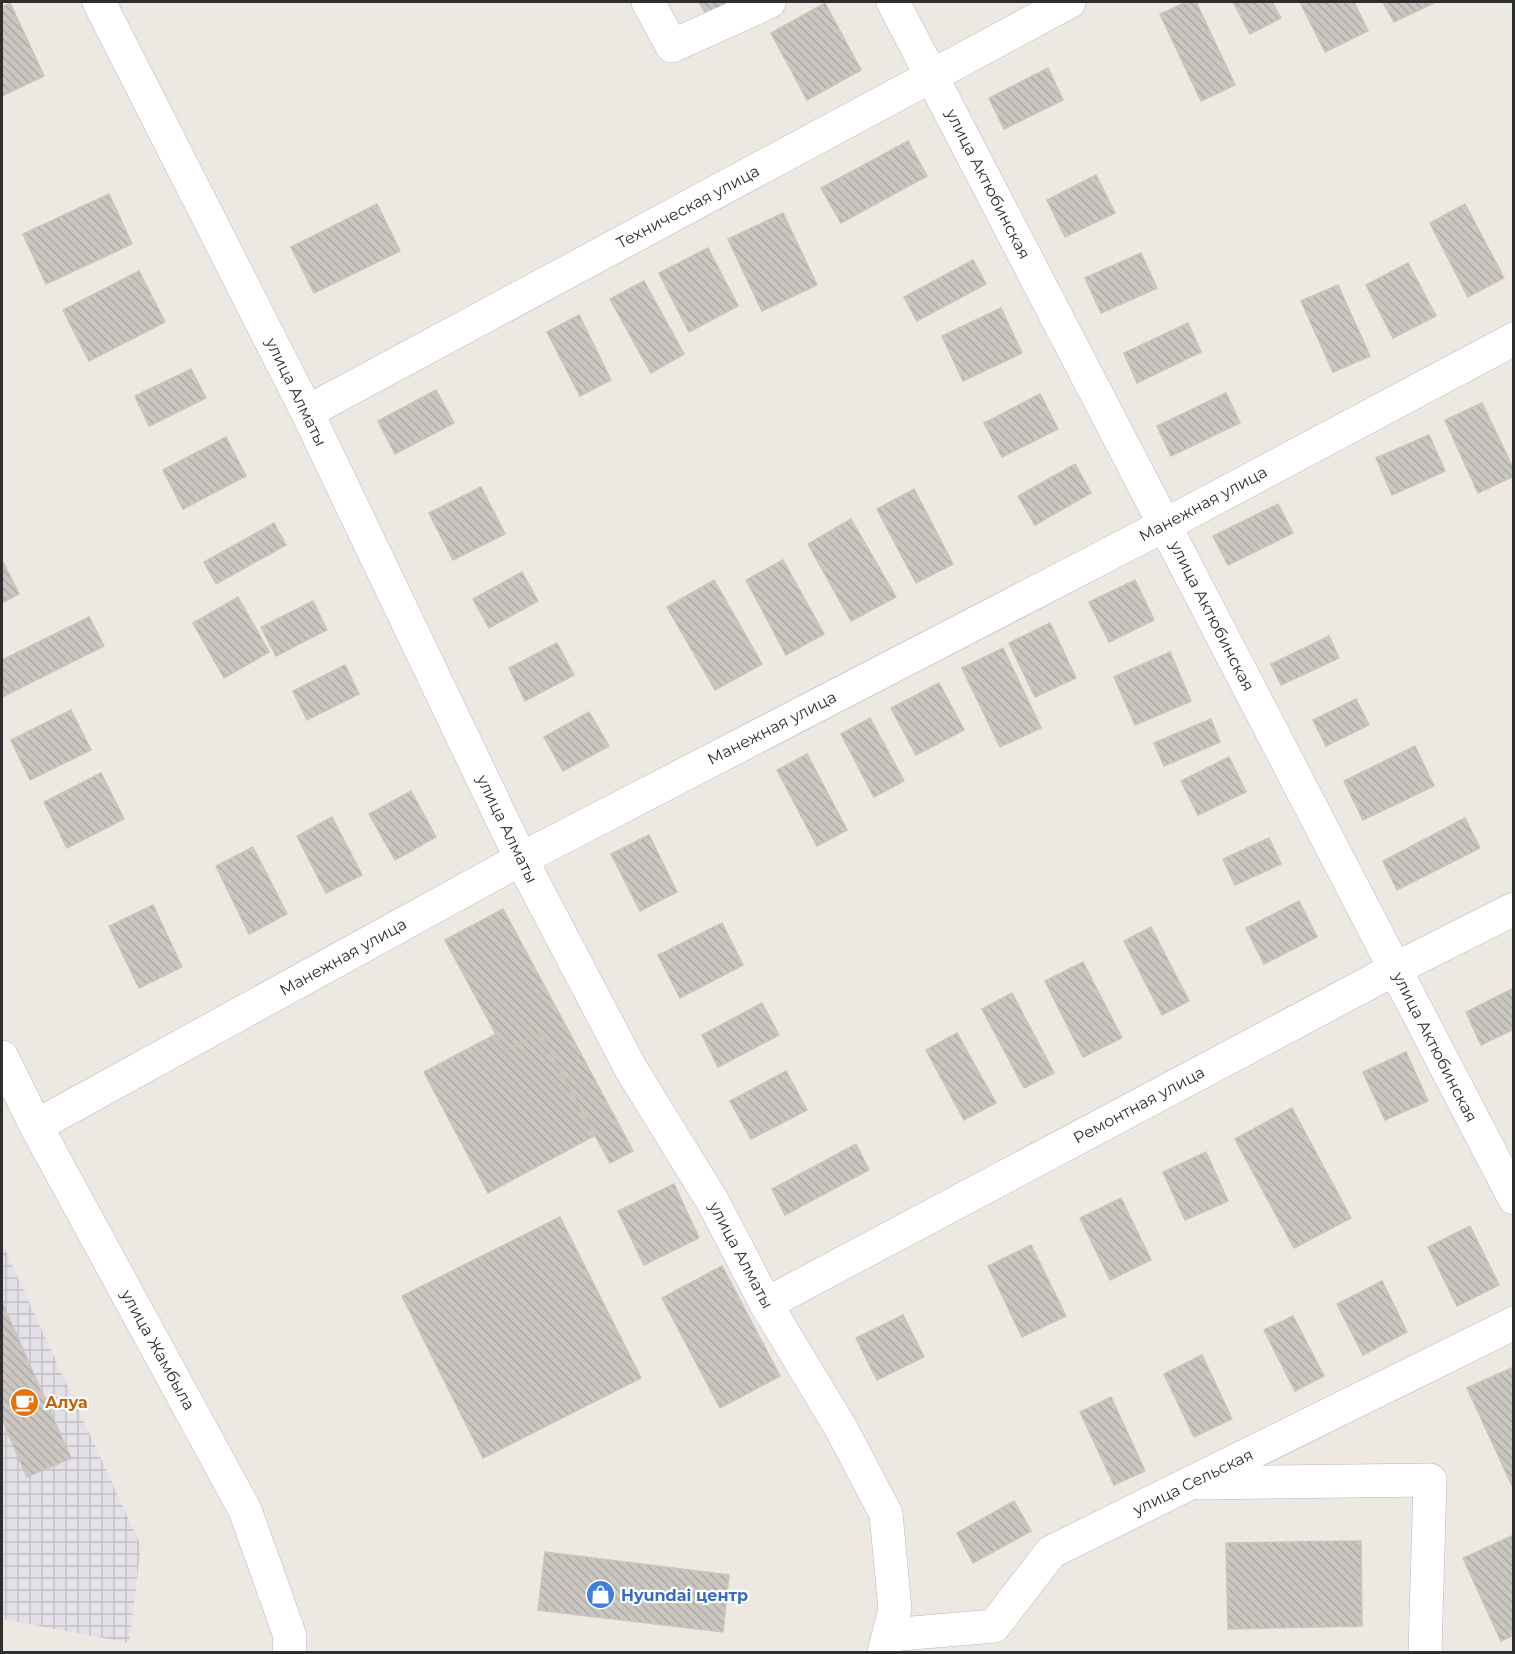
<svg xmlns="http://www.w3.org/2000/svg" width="1515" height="1654" viewBox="0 0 1515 1654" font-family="Montserrat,sans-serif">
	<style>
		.industrial { fill: url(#industrial-grid) }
		.building { fill: url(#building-back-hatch); stroke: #cac4bb; stroke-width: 1.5 }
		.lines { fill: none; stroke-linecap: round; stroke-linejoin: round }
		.minor-casing { stroke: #b5b8c0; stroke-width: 34 }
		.minor { stroke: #fff; stroke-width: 33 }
		.labels { text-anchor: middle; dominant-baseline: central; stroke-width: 4.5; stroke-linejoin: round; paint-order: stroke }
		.street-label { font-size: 16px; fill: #2e2e2e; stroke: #fff }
		.food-label { font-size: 16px; font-weight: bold; fill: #c56008; stroke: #fff; text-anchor: start }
		.shop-label { font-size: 16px; font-weight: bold; fill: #366cbe; stroke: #fff; text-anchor: start }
	</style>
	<defs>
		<pattern id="industrial-grid" width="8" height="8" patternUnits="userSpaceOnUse" patternTransform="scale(1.5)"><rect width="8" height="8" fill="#e3e1e7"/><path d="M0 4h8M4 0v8" fill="none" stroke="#c3c1c6"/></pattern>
		<pattern id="building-back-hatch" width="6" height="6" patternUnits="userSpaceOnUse" patternTransform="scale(1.5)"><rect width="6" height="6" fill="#cac6c0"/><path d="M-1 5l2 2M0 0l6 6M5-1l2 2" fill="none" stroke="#aeaaa5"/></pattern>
	</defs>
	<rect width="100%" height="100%" fill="#eee8e2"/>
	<!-- industrial -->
	<polygon class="industrial" points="2,1243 141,1546 129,1643 2,1619"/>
	<!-- building -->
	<g class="building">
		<polygon points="699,2 730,2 706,14"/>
		<polygon points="1187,2 1196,2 1235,85 1201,101 1160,14"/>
		<polygon points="1233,2 1272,2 1281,18 1250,34"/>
		<polygon points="1300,2 1354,2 1368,31 1325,52"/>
		<polygon points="1383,2 1436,2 1394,22"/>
		<polygon points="10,3 44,76 2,96 2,7"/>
		<polygon points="825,3 861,70 807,100 771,33"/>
		<polygon points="1048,68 1063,100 1004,129 989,98"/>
		<polygon points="908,141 927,176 841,223 821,188"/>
		<polygon points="1096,175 1115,213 1065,237 1047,200"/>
		<polygon points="109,194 132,244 46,284 23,234"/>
		<polygon points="377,204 400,251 314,293 291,247"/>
		<polygon points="1465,204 1504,278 1468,297 1430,223"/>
		<polygon points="783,213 817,285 762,311 728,239"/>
		<polygon points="708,248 738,306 689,332 659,273"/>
		<polygon points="1141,253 1157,288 1101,313 1085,278"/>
		<polygon points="973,260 986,284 917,321 904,297"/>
		<polygon points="1408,263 1436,316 1393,338 1366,285"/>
		<polygon points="139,271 165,322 89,361 63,310"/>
		<polygon points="644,281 684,354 651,373 610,299"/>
		<polygon points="1338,285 1370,356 1333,372 1301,301"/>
		<polygon points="1001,308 1022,353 963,381 942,336"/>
		<polygon points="579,315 611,380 580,396 547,332"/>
		<polygon points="1188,323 1201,352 1137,383 1124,353"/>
		<polygon points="191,369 206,398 149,426 135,396"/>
		<polygon points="436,390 454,423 395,454 378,421"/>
		<polygon points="1226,393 1240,423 1171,456 1157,426"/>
		<polygon points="1040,394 1058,429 1002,457 984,423"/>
		<polygon points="1482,403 1514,470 1514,476 1478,493 1445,420"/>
		<polygon points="1429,435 1445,471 1392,495 1376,458"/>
		<polygon points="226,437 246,476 183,509 163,470"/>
		<polygon points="1075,464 1091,493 1035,525 1018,496"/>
		<polygon points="481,487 505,534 453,560 429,513"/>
		<polygon points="914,489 953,564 916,583 877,509"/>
		<polygon points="1278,504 1293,533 1228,565 1213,536"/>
		<polygon points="851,519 896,597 851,621 808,544"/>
		<polygon points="274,523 286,545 216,584 204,562"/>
		<polygon points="2,560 19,594 2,603"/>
		<polygon points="783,560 824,634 786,655 746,580"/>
		<polygon points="522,572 538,601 489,628 473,599"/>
		<polygon points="714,580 762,664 715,690 667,607"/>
		<polygon points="1135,580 1154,620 1109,642 1089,602"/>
		<polygon points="238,597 269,652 224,678 193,623"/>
		<polygon points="313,601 327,630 276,656 261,627"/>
		<polygon points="89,617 104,646 2,697 2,660"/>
		<polygon points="1050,623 1076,678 1035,697 1009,643"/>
		<polygon points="1329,636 1339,658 1281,685 1271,664"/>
		<polygon points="557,643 574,675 525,701 509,668"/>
		<polygon points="1003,648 1041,728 1000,747 962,668"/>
		<polygon points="1170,652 1191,701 1135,725 1114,677"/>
		<polygon points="345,665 359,694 307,720 293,691"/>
		<polygon points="939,683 964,730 916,755 891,708"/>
		<polygon points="1356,699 1369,725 1326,746 1313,720"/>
		<polygon points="71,710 91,750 30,780 11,740"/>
		<polygon points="589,712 609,746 563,771 544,737"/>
		<polygon points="870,718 904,781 874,797 841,734"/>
		<polygon points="1211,719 1220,742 1164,766 1154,743"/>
		<polygon points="1415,746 1434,786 1363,820 1344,781"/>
		<polygon points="807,754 847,830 817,846 777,770"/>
		<polygon points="1229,757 1246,792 1198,815 1181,781"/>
		<polygon points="101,773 124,819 67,848 44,802"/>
		<polygon points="411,791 436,837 395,860 369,814"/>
		<polygon points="332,817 362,875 326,893 297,836"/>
		<polygon points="1465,818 1480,848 1397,890 1383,861"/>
		<polygon points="649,835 677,892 640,911 611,854"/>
		<polygon points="1269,838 1281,864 1235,885 1223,859"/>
		<polygon points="253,847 287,914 249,934 216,866"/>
		<polygon points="1299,901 1317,937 1264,964 1246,928"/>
		<polygon points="153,905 182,967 139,988 109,926"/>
		<polygon points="503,909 633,1151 610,1163 540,1033 505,1051 445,940"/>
		<polygon points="722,923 743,965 680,998 658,955"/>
		<polygon points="1151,927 1189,1001 1162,1015 1124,941"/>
		<polygon points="1083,962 1122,1038 1083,1057 1045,981"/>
		<polygon points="1514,988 1514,1029 1481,1045 1466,1012"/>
		<polygon points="1012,993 1054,1073 1024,1088 982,1009"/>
		<polygon points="762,1003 779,1035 718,1067 702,1035"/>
		<polygon points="540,1033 594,1136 488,1193 424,1072 496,1034 505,1051"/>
		<polygon points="957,1033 996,1103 964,1120 926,1050"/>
		<polygon points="1406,1052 1428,1101 1385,1120 1363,1072"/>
		<polygon points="786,1071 807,1110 751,1139 730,1101"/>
		<polygon points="1292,1108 1351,1218 1294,1248 1235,1139"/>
		<polygon points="856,1144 869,1170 785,1215 772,1189"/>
		<polygon points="1206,1152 1228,1201 1185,1220 1163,1172"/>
		<polygon points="674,1184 699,1238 644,1265 618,1211"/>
		<polygon points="1121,1198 1151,1260 1110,1280 1080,1218"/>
		<polygon points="560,1217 641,1378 483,1458 402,1296"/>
		<polygon points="1470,1226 1499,1285 1457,1306 1428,1247"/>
		<polygon points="1031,1245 1066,1316 1022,1337 988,1266"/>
		<polygon points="722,1266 780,1376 720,1408 662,1298"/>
		<polygon points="1382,1281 1407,1332 1363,1355 1337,1304"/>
		<polygon points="2,1302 71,1458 27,1477 2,1419"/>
		<polygon points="903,1315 924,1357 877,1380 856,1338"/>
		<polygon points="1293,1316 1324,1376 1295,1391 1264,1330"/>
		<polygon points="1202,1355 1232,1419 1194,1437 1164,1374"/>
		<polygon points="1514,1367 1514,1490 1467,1388"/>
		<polygon points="1111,1397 1145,1471 1114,1485 1080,1412"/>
		<polygon points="1014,1501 1031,1531 973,1563 957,1533"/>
		<polygon points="1514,1535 1514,1635 1501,1641 1463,1558"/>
		<polygon points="1361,1541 1362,1626 1228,1629 1226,1543"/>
		<polygon points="545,1552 729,1575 723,1632 538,1610"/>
	</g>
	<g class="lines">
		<defs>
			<g id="minor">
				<polyline points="99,2 307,412 521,859 631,1069 713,1202 766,1304 842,1430 886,1514 895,1609 884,1652"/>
				<polyline points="648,2 672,46 769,2"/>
				<polyline points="893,2 1514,1198"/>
				<polyline points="307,412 1069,2"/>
				<polyline points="2,1057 36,1126 245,1510 290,1636 289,1652"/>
				<polyline points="36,1126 521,859 1165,525 1514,339"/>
				<polyline points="766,1304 1395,969 1514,909"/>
				<polyline points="1199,1483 1430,1480 1425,1652"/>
				<polyline points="889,1635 994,1626 1051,1552 1514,1323"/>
			</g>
		</defs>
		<!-- minor casing -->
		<use href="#minor" class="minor-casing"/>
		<!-- minor -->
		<use href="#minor" class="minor"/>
	</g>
	<!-- icons -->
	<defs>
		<symbol id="cafe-disc" viewBox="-11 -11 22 22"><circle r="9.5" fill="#e8710a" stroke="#fff"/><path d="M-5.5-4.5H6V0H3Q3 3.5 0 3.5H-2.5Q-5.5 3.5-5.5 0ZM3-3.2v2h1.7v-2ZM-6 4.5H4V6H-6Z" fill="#fff"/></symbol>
		<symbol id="shop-disc" viewBox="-11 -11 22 22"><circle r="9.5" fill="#3f7fe0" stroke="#fff"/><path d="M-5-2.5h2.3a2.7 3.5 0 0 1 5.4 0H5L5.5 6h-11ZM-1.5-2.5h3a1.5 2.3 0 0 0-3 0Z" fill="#fff"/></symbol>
	</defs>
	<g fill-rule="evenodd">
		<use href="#cafe-disc" x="8" y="1386" width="33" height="33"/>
		<use href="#shop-disc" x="584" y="1578" width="33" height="33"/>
	</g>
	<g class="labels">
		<!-- street labels -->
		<g class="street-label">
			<text transform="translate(988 184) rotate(63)">улица Актюбинская</text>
			<text transform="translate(688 207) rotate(-28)">Техническая улица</text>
			<text transform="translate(296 392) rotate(64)">улица Алматы</text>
			<text transform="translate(1203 504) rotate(-28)">Манежная улица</text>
			<text transform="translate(1212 616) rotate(63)">улица Актюбинская</text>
			<text transform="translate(772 728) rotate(-27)">Манежная улица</text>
			<text transform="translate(507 829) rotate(64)">улица Алматы</text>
			<text transform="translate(343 957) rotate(-29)">Манежная улица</text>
			<text transform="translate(1435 1047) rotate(63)">улица Актюбинская</text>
			<text transform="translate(1139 1105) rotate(-28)">Ремонтная улица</text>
			<text transform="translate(741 1255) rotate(62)">улица Алматы</text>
			<text transform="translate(158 1350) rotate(61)">улица Жамбыла</text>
			<text transform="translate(1193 1482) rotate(-26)">улица Сельская</text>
		</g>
		<!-- food labels -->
		<g class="food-label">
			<text x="45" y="1402">Алуа</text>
		</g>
		<!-- shop labels -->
		<g class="shop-label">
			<text x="621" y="1595">Hyundai центр</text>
		</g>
	</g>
	<!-- border -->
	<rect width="1515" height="1654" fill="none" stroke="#2e2e2e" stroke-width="6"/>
</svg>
